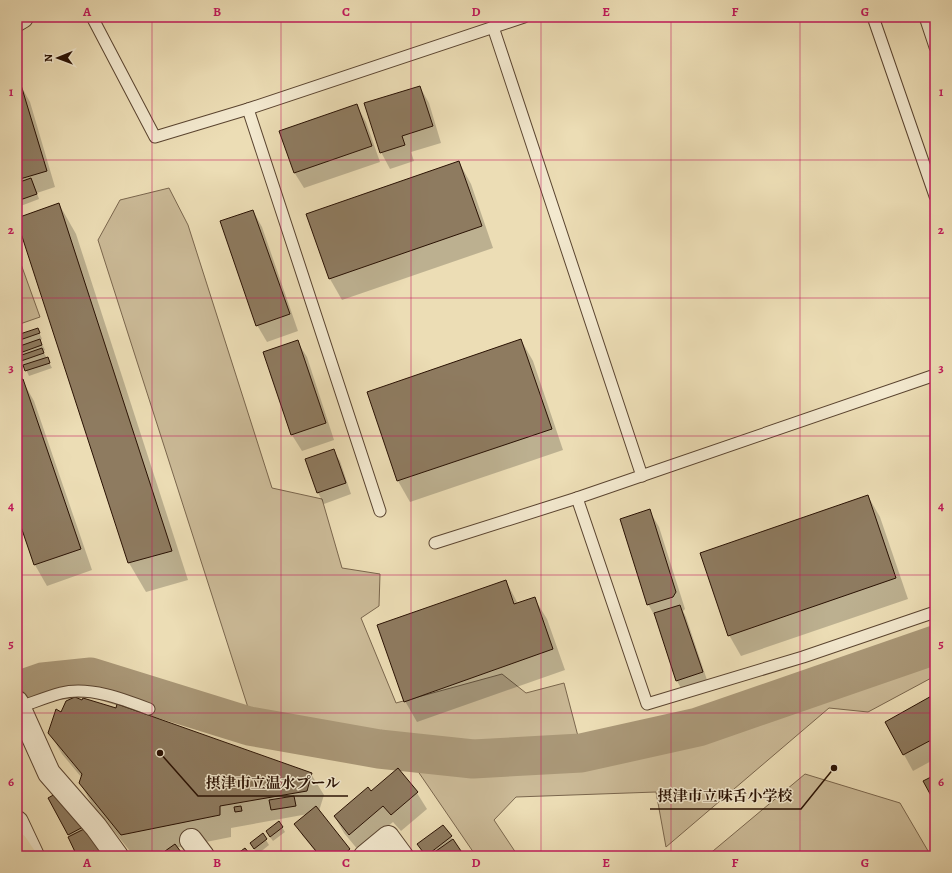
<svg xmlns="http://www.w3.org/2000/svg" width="952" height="873" viewBox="0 0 952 873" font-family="Alegreya,'Noto Serif JP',serif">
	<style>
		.green { fill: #cbba97; stroke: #7a664d }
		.shadow { fill: #0003 }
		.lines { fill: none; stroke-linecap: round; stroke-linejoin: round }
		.river { stroke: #aa9878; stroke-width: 39 }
		.building { fill: #8e7b60; stroke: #291103 }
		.service-casing { stroke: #5a4430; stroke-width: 13 }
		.minor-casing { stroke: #5a4430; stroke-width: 24 }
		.tertiary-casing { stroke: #5a4430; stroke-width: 24 }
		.primary-casing { stroke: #291103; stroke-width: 24 }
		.service { stroke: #f3e9cf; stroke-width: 11 }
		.minor { stroke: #f3e9cf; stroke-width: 22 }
		.tertiary { stroke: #f3e9cf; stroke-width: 22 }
		.primary { stroke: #ecddb5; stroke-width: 22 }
		.grid { fill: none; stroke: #c2185b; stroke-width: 1; stroke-opacity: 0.55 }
		.leader { fill: none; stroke: #291103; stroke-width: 1.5 }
		.callout-dot { fill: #291103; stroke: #f3e9cf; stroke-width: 1.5 }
		.callout-label { font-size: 15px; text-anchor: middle; font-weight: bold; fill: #291103; stroke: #f3e9cf; stroke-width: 3; stroke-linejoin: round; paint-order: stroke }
		.neatline { fill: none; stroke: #c2185b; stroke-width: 1.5 }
		.grid-label { font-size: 13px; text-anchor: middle; font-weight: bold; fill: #c2185b }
	</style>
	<rect width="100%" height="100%" fill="#ecddb5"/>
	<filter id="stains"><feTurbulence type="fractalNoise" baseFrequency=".005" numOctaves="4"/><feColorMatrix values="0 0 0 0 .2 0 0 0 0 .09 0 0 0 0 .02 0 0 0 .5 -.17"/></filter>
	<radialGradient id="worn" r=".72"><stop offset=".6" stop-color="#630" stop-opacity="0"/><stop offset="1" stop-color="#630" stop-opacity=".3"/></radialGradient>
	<!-- green -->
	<g class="green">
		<polygon points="169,188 188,225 272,488 322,499 342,568 380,574 379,606 361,618 396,703 502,674 526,693 564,683 579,740 475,748 380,740 252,720 98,240 120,200"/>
		<polygon points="17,253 40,317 17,325"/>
		<polygon points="935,652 935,676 868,712 829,708 666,847 656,792 516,797 494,820 518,856 476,856 415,767 585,759 700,732"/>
		<polygon points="805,774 900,803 931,856 707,856"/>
	</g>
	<!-- shadow -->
	<g class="shadow">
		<polygon points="21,86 30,102 55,187 37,193 39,199 18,207 17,204 17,184 22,182 17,168 17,87"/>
		<polygon points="420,87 429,103 441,143 411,152 414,161 390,169 381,152"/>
		<polygon points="357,106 366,122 380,162 304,188 294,172"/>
		<polygon points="459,162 471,184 493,248 342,300 330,279"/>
		<polygon points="59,204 76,234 188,580 146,592 129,563"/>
		<polygon points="253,211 262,227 298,331 267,342 257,325"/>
		<polygon points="38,330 42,339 40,340 45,350 43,351 52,368 29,376 21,359 17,360 17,337"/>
		<polygon points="521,340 533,361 563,450 410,502 398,481 368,393"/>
		<polygon points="297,341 307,357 334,440 302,451 292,435"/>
		<polygon points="22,380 34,401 92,570 47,586 35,565 17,512 17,382"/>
		<polygon points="333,451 340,461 351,494 324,504 318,493 307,460"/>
		<polygon points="868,496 880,517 908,599 741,656 729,635"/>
		<polygon points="649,510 659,527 685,609 683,611 686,617 708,683 683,692 677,681 657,620 648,604"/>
		<polygon points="506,581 518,604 534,598 547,619 565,670 417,722 405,701"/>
		<polygon points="935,695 935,759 913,771 886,722"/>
		<polygon points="62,713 311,774 324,795 319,811 353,856 319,856 302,835 296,824 308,814 231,828 231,837 176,848 183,856 160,856 170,849 134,856 92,804 80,783 82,778 62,754 49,732"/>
		<polygon points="398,770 417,793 427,809 401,831 393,822 359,851 344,833 335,817 371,793"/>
		<polygon points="49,798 94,839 103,856 78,856 70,837"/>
		<polygon points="443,826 451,837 463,856 427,856 422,849"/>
		<polygon points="282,827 285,832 273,841 270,837"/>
		<polygon points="263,835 269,845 258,854 254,849"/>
	</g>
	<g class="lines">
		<!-- river -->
		<polyline class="river" points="17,691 43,682 91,677 249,726 379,749 473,759 581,753 698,727 935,645"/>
	</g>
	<!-- building -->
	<g class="building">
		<polygon points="21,85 47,171 20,179 17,171 17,86"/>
		<polygon points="420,86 433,126 402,136 405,145 380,153 364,103"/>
		<polygon points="357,104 372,146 294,173 279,131"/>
		<polygon points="459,161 482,226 329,279 306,214"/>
		<polygon points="31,178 37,194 17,201 17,183"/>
		<polygon points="59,203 172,551 128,563 17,221 17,218"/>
		<polygon points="253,210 290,314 256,326 220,221"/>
		<polygon points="38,328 40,333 17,341 17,335"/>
		<polygon points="40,339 42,345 17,354 17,347"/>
		<polygon points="521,339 552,429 397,481 367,392"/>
		<polygon points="298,340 326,423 291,435 263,352"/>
		<polygon points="42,348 44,353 21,361 19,356"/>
		<polygon points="48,357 50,363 25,371 23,365"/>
		<polygon points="23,379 81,549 34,565 17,515 17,381"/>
		<polygon points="334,449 346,483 317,493 305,459"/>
		<polygon points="868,495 896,578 728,636 700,553"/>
		<polygon points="650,509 676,592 673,597 647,605 620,519"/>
		<polygon points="506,580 514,604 535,597 553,649 404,702 377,625"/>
		<polygon points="680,605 703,672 676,681 654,613"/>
		<polygon points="935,694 935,738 903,755 885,722"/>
		<polygon points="75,697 82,700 83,698 116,708 117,704 312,773 307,791 220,806 220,815 121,835 79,783 82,774 48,733 56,709 61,712 66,701"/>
		<polygon points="398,768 418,792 391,815 383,806 349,835 334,816 368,787 371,791"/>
		<polygon points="935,775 935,803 923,781"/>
		<polygon points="57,793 83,827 68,835 48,798"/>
		<polygon points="294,796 296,806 271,810 269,800"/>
		<polygon points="241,806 242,811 235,812 234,807"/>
		<polygon points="316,806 350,849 342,856 320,856 294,824"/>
		<polygon points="279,821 283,827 270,837 266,831"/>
		<polygon points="443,825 452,836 426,856 417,844"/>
		<polygon points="88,827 102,854 96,856 94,851 85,856 77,856 68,837"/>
		<polygon points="263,833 267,839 254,849 250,843"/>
		<polygon points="453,839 461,851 453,856 429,856"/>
		<polygon points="175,844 184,856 158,856"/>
		<polygon points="245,848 249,853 245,856 234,856"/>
	</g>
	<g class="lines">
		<defs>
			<g id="service">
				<polyline points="92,17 155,137 248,109 524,17"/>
				<polyline points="873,17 935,196"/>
				<polyline points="925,17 935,47"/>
				<polyline points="493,27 642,476"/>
				<polyline points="248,109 380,511"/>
				<polyline points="935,375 577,498 647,704 803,657 935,612"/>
				<polyline points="435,543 577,498"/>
				<path d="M17,708c15,-5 29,-11 44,-15 28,-7 62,6 88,16"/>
			</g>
			<g id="minor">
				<polyline points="17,702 49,773 96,827 117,856"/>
				<polyline points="17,822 33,856"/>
				<polyline points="191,840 203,856"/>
				<polyline points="365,856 388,837 402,856"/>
			</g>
			<polyline id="tertiary" points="17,20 22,17"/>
			<polyline id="primary" points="17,844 25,856"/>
		</defs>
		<!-- service casing -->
		<use href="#service" class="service-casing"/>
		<!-- minor casing -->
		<use href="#minor" class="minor-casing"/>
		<!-- tertiary casing -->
		<use href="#tertiary" class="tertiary-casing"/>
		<!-- primary casing -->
		<use href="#primary" class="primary-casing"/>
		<!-- service -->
		<use href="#service" class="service"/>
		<!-- minor -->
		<use href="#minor" class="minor"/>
		<!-- tertiary -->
		<use href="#tertiary" class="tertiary"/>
		<!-- primary -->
		<use href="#primary" class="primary"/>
	</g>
	<!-- grid -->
	<path class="grid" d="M152,17v839M281,17v839M411,17v839M541,17v839M671,17v839M800,17v839M17,160h918M17,298h918M17,436h918M17,575h918M17,713h918"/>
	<!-- callouts -->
	<path class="leader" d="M160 753L198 796H348M834 768L801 809H650"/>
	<g class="callout-dot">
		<circle cx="160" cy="753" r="4"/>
		<circle cx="834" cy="768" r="4"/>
	</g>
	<g class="callout-label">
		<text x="273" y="788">摂津市立温水プール</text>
		<text x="725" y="801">摂津市立味舌小学校</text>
	</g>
	<!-- margin -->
	<rect width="952" height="873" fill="none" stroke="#ecddb5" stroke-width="44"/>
	<!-- north arrow -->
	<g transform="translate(58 58) rotate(269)" stroke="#f3e9cf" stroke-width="3" paint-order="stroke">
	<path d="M0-3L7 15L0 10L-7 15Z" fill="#291103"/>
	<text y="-6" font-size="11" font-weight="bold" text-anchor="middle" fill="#291103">N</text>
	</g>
	<rect x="22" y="22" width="908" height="829" class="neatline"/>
	<g class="grid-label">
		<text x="87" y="16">A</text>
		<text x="217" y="16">B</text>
		<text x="346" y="16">C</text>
		<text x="476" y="16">D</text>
		<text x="606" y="16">E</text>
		<text x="735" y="16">F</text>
		<text x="865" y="16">G</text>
		<text x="11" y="96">1</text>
		<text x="941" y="96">1</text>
		<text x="11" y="234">2</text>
		<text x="941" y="234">2</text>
		<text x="11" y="372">3</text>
		<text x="941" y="372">3</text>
		<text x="11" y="510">4</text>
		<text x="941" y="510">4</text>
		<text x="11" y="648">5</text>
		<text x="941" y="648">5</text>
		<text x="11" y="786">6</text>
		<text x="941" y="786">6</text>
		<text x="87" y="867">A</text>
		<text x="217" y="867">B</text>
		<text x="346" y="867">C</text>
		<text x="476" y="867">D</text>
		<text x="606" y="867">E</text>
		<text x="735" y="867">F</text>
		<text x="865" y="867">G</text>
	</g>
	<rect width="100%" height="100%" filter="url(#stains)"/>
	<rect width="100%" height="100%" fill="url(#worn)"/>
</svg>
